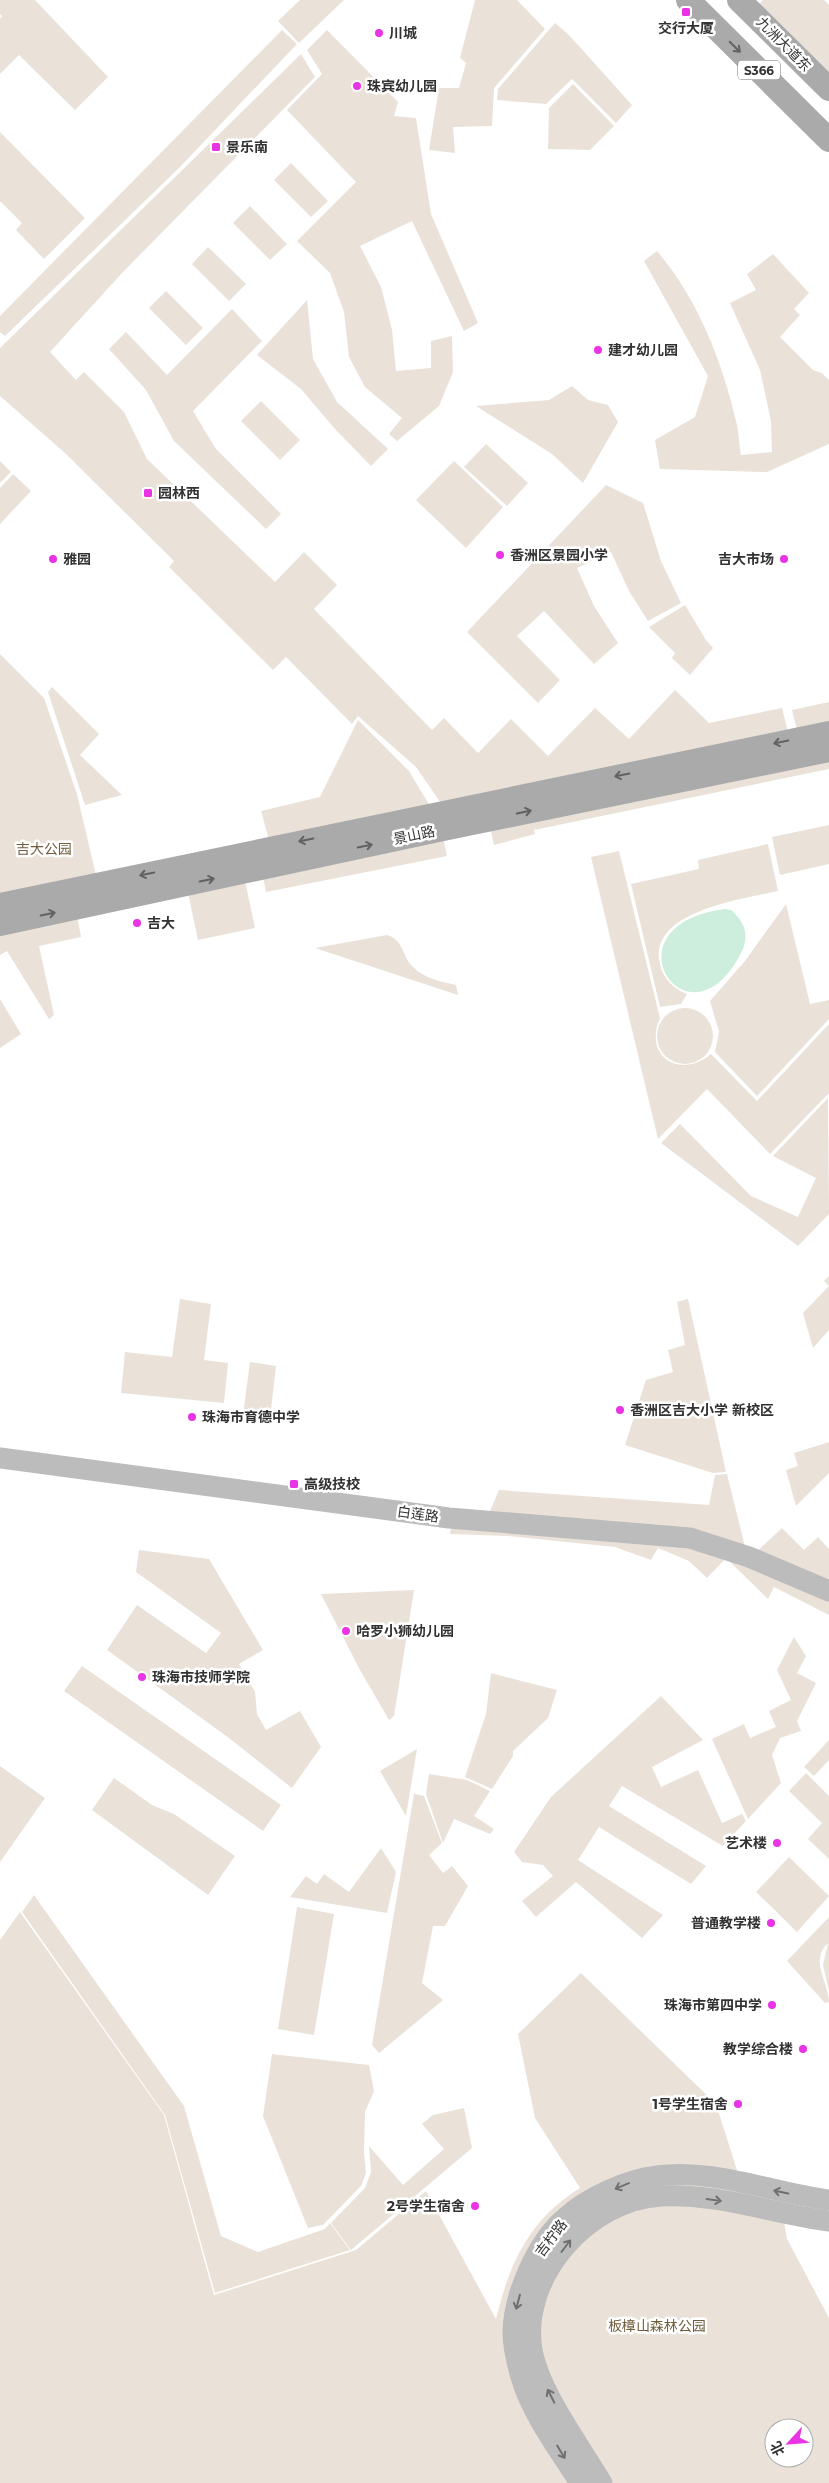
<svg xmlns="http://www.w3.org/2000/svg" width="829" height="2483" viewBox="0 0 829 2483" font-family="Montserrat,'Noto Sans SC',sans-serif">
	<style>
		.green { fill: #eae2d9; fill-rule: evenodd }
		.water { fill: #cdeedd }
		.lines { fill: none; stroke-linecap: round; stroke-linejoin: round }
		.secondary { stroke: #bcbcbc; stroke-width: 21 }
		.primary { stroke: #aaa; stroke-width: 24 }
		.oneway { stroke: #626262 }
		.oneway2 { stroke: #707070 }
		.poi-dot { fill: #e933e4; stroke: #fff; stroke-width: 2 }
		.labels { text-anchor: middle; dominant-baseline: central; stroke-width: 5; stroke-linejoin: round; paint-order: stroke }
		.shield { fill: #fff; stroke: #707070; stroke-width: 1 }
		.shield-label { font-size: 12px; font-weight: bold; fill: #323232 }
		.poi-label { font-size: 14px; font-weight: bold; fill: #323232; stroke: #fff; text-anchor: start }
		.street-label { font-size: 14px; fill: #323232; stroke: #fff }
		.park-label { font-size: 14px; fill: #705d3d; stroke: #fff }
	</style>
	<rect width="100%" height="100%" fill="#fff"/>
	<!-- green -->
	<g class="green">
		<polygon points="0,0 35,0 108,77 75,110 19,55 0,74 0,19 2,16 0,14"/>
		<polygon points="300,0 344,0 299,43 278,21"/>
		<polygon points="475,0 517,0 545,29 494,88 492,126 453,127 455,153 429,150 439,88 459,88 466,63 460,58"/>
		<polygon points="763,0 824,0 829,5 829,80 755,8"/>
		<polygon points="555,23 569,35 632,105 616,123 572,79 546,104 497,100 498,89"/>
		<polygon points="282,30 297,44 180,167 5,336 0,332 0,316"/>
		<polygon points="327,30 398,102 394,116 416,118 431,214 478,323 464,331 412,221 360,246 381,287 392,330 396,371 431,368 431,341 452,336 453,372 439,406 397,441 389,434 402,418 365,387 349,357 344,312 330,273 297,241 356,182 287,110 322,74 307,50"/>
		<polygon points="301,54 315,77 122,273 50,352 76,380 84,372 124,412 147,459 275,582 304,552 337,585 314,609 432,730 444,718 478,753 511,719 548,756 595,708 629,739 675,690 709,723 782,708 789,736 443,806 416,767 358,716 352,724 286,657 273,670 169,567 174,561 65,453 0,396 0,348"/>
		<polygon points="573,84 614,126 590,150 548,149 549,108"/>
		<polygon points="0,132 85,218 44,259 16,230 22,223 0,201"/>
		<polygon points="291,163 328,201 311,217 274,180"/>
		<polygon points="250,206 287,244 270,260 233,223"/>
		<polygon points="208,247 246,284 229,301 192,264"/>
		<path d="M657,251c40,47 65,109 79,170 3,11 3,23 5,34l31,-3 -1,-31 -11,-51 -30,-67 26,-13 -9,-16 26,-20 36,39 -15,16 6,6 -20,22 33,33 9,3 7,7v64l-62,28 -107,-3 -5,-29 40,-23 13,-41 -64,-115z"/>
		<polygon points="166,291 203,328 186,345 149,308"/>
		<polygon points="307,300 313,359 337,402 388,449 371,466 335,429 301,389 257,355"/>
		<polygon points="232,309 262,341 193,411 216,449 281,514 266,529 174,441 146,390 109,349 126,332 167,375"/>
		<polygon points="572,386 588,400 608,405 618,422 583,483 552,454 476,406 549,400"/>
		<polygon points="261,401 300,440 280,460 241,421"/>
		<polygon points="486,444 528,483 507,506 464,467"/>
		<polygon points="0,461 11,472 0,483"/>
		<polygon points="454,461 503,507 466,548 416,500"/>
		<polygon points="13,474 31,491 0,524 0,488"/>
		<polygon points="606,485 643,503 661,561 681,603 648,621 629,591 611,552 577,568 594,606 618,643 594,664 544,611 517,636 560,680 538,703 467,632"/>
		<polygon points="685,605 706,640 713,648 690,675 672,658 675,653 649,627"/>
		<polygon points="0,654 44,698 77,794 98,884 0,905"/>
		<polygon points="52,687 99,734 80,755 122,795 85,805 48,692"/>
		<polygon points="829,702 829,727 798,734 792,710"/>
		<polygon points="358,720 409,771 431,808 270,843 261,811 320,797"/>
		<polygon points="829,752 829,769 534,830 535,834 494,845 489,822"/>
		<polygon points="829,825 829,864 780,875 772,837"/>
		<polygon points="442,833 447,856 266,892 262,872"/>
		<path d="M768,844l10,47c-34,8 -131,20 -118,73 3,15 14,25 27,30l-6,10 -21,3 -29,-123 68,-15 -1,-9z"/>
		<path d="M619,851l41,167c-17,38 20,62 51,36l46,47 72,-77v69l-59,61 -63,-65 -49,50 -67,-282z"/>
		<polygon points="244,876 255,928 198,940 187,888"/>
		<polygon points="786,904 810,1004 829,1000 829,1019 757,1096 715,1052 719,1032 710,1001 745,961"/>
		<polygon points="76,910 81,937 39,946 54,1015 49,1019 7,951 0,955 0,927"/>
		<path d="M387,935c17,5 14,20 26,32 10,11 29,15 43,18l2,10 -143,-47z"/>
		<polygon points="0,999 21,1034 0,1048"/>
		<circle cx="685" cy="1036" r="28"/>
		<polygon points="828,1098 829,1214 798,1246 661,1143 680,1124 751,1196 798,1217 816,1178 773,1156"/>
		<polygon points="829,1276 829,1330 813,1348 803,1313 829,1286 824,1281"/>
		<polygon points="180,1299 211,1304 204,1360 228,1363 224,1403 121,1393 125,1352 172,1357"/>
		<polygon points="688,1299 726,1472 713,1473 625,1445 646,1380 673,1372 668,1350 685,1345 677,1302"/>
		<polygon points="250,1362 276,1366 270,1419 243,1415"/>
		<polygon points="829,1442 829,1473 796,1506 786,1470 798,1466 794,1453"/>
		<polygon points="727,1474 746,1551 488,1516 499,1490 709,1505 715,1475"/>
		<polygon points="452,1520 690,1540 829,1593 829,1615 774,1587 768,1599 726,1558 707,1578 689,1561 658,1548 651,1560 615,1547 508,1536 450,1534"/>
		<polygon points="782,1528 804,1550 818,1537 829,1549 829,1586 754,1554"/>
		<polygon points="139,1550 209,1559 263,1650 239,1664 255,1692 257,1714 266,1730 300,1711 321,1747 292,1788 229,1738 107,1650 137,1605 206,1653 221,1633 136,1572"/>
		<polygon points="414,1590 394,1716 389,1720 360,1670 321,1594"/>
		<polygon points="794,1637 806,1656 797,1673 816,1683 797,1721 801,1731 780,1738 772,1755 781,1783 748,1819 712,1739 744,1724 750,1738 776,1727 769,1711 791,1700 777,1670"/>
		<polygon points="82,1666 281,1805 263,1831 64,1691"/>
		<polygon points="491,1673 557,1690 548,1718 513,1751 513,1756 492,1789 465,1777 486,1714"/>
		<polygon points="661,1696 703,1740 652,1767 661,1787 698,1770 722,1823 742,1814 746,1821 723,1846 622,1786 609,1806 706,1866 691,1884 599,1827 578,1860 663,1915 642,1938 576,1882 536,1917 522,1901 553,1876 543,1865 522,1862 514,1852 551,1797"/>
		<polygon points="829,1740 829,1760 814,1776 804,1767"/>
		<polygon points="417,1749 406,1816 380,1771"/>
		<polygon points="0,1766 45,1798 0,1862"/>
		<polygon points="806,1773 829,1796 829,1859 808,1839 822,1823 789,1791"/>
		<polygon points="429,1774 467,1780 490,1791 474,1816 494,1829 490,1834 454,1819 443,1843 426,1794"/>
		<polygon points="114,1778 152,1805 174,1814 235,1856 208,1895 92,1810"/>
		<polygon points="414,1794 424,1796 442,1843 429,1855 443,1873 452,1866 468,1886 445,1926 433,1926 422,1983 443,2000 379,2053 372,2045"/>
		<polygon points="381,1848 396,1872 387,1913 290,1897 306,1876 317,1884 324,1874 349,1892"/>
		<polygon points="789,1857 829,1896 797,1932 756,1892"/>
		<polygon points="34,1895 184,2106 221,2236 258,2252 325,2229 330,2223 350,2250 215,2293 165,2115 22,1912"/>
		<polygon points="297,1907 334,1914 314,2035 278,2029"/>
		<path d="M20,1912l144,203 50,180 142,-45 70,-59 70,128c14,-57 33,-99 84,-131l-45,-70 -17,-84 63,-61 135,131 25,79 38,9 8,47 42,79v165h-829v-543zM774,2428h30v30h-30z"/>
		<path d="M829,1917v74l-6,-26 5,-22c-19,17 1,40 1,59l-4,1 -38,-42z"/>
		<polygon points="272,2054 369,2065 374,2091 365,2112 364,2152 366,2173 361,2186 323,2225 308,2228 263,2116"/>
		<polygon points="464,2108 472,2148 351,2250 331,2223 365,2188 371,2172 369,2146 403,2185 444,2149 422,2124 433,2115"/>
	</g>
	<!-- water -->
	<path class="water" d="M725,909l6,1c14,12 19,26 10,43 -52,103 -141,-28 -16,-44z"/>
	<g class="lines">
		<!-- secondary -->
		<g class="secondary">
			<polyline points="0,1458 449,1518 690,1538 749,1557 829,1591"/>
			<path d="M580,2483c-20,-32 -49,-70 -59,-106 -4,-14 -8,-30 -8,-44 0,-36 24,-92 52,-115 23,-21 61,-38 92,-42 55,-8 117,17 172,24"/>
			<path d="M602,2483c-22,-37 -63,-92 -70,-133 -12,-74 57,-150 129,-154 57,-3 113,18 168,25"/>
		</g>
		<!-- primary -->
		<g class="primary">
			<polyline points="688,0 829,140"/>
			<polyline points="739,0 829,89"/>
			<polyline points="0,905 829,733"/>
			<polyline points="0,924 443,829 829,750"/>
		</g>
	</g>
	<!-- one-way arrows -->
	<defs><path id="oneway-shaft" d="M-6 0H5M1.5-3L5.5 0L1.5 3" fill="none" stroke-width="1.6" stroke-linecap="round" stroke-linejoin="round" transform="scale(1.25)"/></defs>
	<g class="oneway">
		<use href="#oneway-shaft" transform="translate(735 47) rotate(45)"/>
		<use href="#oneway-shaft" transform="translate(781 742) rotate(168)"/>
		<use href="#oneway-shaft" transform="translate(622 775) rotate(168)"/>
		<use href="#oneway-shaft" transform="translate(524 812) rotate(-12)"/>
		<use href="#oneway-shaft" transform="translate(306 840) rotate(168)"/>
		<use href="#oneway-shaft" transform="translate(365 846) rotate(-12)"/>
		<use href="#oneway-shaft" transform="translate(147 874) rotate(168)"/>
		<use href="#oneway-shaft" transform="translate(207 880) rotate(-12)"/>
		<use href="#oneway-shaft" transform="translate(48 914) rotate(-12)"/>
	</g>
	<g class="oneway2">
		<use href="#oneway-shaft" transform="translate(622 2186) rotate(157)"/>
		<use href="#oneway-shaft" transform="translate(781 2192) rotate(-168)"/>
		<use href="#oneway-shaft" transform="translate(714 2200) rotate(8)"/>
		<use href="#oneway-shaft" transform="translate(566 2246) rotate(-53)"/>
		<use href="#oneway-shaft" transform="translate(518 2302) rotate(105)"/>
		<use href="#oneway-shaft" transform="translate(551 2396) rotate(-117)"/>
		<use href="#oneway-shaft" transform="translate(561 2452) rotate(59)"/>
	</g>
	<!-- markers -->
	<g class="poi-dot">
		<rect x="681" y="7" width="10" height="10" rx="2.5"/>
		<circle cx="379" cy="33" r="5"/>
		<circle cx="357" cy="86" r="5"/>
		<rect x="211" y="142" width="10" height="10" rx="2.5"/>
		<circle cx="598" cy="350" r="5"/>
		<rect x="143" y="488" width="10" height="10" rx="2.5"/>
		<circle cx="500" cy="555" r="5"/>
		<circle cx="53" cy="559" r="5"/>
		<circle cx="784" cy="559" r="5"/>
		<circle cx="137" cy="923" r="5"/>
		<circle cx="620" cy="1410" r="5"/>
		<circle cx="192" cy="1417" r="5"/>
		<rect x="289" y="1479" width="10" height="10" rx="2.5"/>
		<circle cx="346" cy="1631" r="5"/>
		<circle cx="142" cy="1677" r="5"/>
		<circle cx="777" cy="1843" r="5"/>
		<circle cx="771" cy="1923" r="5"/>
		<circle cx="772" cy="2005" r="5"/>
		<circle cx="803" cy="2049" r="5"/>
		<circle cx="738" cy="2104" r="5"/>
		<circle cx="475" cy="2206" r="5"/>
	</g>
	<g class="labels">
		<!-- shield labels -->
		<rect class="shield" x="738" y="60.5" width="42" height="19" rx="4"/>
		<g class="shield-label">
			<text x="759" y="70">S366</text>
		</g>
		<!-- poi labels -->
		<g class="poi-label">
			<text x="686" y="28" text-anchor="middle">交行大厦</text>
			<text x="389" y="33">川城</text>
			<text x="367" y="86">珠宾幼儿园</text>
			<text x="226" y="147">景乐南</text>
			<text x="608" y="350">建才幼儿园</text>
			<text x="158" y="493">园林西</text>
			<text x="510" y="555">香洲区景园小学</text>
			<text x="63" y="559">雅园</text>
			<text x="774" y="559" text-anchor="end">吉大市场</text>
			<text x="147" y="923">吉大</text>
			<text x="630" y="1410">香洲区吉大小学 新校区</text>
			<text x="202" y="1417">珠海市育德中学</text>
			<text x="304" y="1484">高级技校</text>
			<text x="356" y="1631">哈罗小狮幼儿园</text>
			<text x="152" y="1677">珠海市技师学院</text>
			<text x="767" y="1843" text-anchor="end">艺术楼</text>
			<text x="761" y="1923" text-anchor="end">普通教学楼</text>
			<text x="762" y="2005" text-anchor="end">珠海市第四中学</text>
			<text x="793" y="2049" text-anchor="end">教学综合楼</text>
			<text x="728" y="2104" text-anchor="end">1号学生宿舍</text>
			<text x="465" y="2206" text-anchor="end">2号学生宿舍</text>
		</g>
		<!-- street labels -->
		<g class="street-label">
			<text transform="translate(784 44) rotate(45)">九洲大道东</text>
			<text transform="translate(414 835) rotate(-12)">景山路</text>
			<text transform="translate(418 1514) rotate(8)">白莲路</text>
			<text transform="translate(551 2238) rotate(-53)">吉柠路</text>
		</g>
		<!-- park labels -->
		<g class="park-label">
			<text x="44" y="849">吉大公园</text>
			<text x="657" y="2326">板樟山森林公园</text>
		</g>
	</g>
	<!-- north arrow -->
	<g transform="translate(789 2443) rotate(244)"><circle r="24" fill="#ffffff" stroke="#adadad"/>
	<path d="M0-4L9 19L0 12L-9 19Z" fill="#e933e4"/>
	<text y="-8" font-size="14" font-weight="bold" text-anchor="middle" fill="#323232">北</text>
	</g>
</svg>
